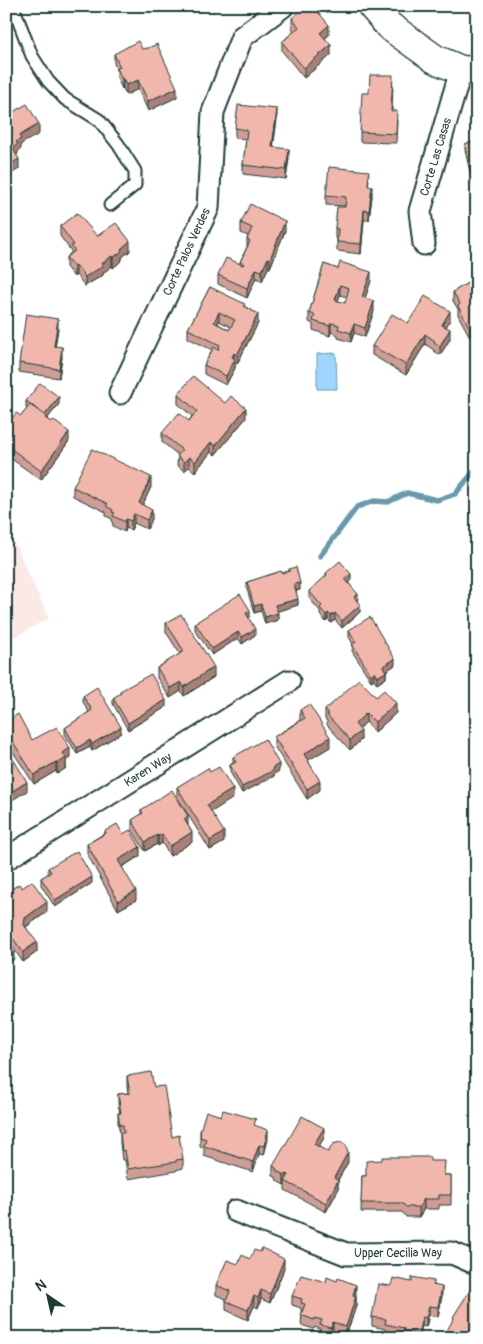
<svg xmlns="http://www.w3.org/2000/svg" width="483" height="1344" viewBox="0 0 483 1344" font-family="Pangolin,sans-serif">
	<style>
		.built { fill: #fbe9e6 }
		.water { fill: #9ed6fe; stroke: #6b99ad }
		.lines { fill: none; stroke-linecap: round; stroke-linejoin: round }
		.stream { stroke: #6b99ad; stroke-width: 5.5 }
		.lane-casing { stroke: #1f3d34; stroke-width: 15 }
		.street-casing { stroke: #1f3d34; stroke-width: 25 }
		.secondary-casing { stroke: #1f3d34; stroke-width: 31 }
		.lane { stroke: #fff; stroke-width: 11 }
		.street { stroke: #fff; stroke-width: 21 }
		.secondary { stroke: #fff; stroke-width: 28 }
		.wall { fill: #cf9d95; stroke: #1f3d34; fill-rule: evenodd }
		.shaded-wall { fill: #a98079; stroke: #1f3d34 }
		.building { fill: #f1b7ad; stroke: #1f3d34; fill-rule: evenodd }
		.labels { text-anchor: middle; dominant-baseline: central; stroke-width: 5; stroke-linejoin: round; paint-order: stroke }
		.street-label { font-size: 12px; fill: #1f3d34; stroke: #fff }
	</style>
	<rect width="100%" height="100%" fill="#fff"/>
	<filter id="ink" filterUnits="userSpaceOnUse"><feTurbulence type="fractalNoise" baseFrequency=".02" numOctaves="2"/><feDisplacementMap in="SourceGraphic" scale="10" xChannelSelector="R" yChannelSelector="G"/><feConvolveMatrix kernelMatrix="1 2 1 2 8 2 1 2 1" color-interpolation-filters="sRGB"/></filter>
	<g filter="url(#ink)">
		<!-- built -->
		<polygon class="built" points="6,525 49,618 6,642"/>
		<!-- water -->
		<polygon class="water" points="336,353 337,389 317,389 317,354"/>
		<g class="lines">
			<!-- stream -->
			<polyline class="stream" points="320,556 357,507 374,501 388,502 407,493 437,500 455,494 477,468"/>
			<defs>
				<polyline id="lane" points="13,6 32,56 48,81 65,99 99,120 118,144 135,171 135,185 110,205"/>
				<g id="street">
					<polyline points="424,244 420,211 461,70"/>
					<polyline points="120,393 208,208 213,112 242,37 283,6"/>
					<polyline points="6,859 289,681"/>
					<polyline points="236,1211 346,1254 452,1253 477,1264"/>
				</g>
				<polyline id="secondary" points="372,6 389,26 435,59 461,70 477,71"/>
			</defs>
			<!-- lane casing -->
			<use href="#lane" class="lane-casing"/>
			<!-- street casing -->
			<use href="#street" class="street-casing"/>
			<!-- secondary casing -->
			<use href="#secondary" class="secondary-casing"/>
			<!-- lane -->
			<use href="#lane" class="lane"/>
			<!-- street -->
			<use href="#street" class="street"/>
			<!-- secondary -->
			<use href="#secondary" class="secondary"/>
		</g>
		<!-- wall -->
		<g class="wall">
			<polygon points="292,18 329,35 325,38 331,55 304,78 282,51 282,42 294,31 292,28"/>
			<polygon points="142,49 177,97 148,111 138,89 126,95 123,88 122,89 117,78 117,71 114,63 114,54"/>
			<polygon points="393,85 392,111 397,121 396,143 360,142 360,132"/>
			<polygon points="277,119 273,147 289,158 286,179 243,174 243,165 246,139 235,138 235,128"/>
			<polygon points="477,141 474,190 465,150 465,144"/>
			<polygon points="369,180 368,186 372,196 369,220 364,220 361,254 337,251 337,238 335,238 335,228 345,206 326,205 326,195"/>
			<polygon points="241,223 285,231 270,268 268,268 262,281 256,278 247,298 218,284 218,275 240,264 240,262 247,247 247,239 248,236 241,233"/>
			<polygon points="60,226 97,236 130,251 122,257 122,260 113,268 112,266 103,273 103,275 85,286 76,275 74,277 66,267 66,257 71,253 71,251 60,236"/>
			<path d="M324,264l47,17 -6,17 9,13 -9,26 -11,-4 -3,9 -13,-4v-3l-7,-3 -1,4 -17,-6v-6l-4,-2v-9zM340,295l7,2 -2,6 -7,-2z"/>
			<polygon points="471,281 470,337 458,315 458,309 453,301 453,292"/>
			<path d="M210,287l35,20 13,16 -21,41 -2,-1v5l-9,17 -22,-11v-9l8,-15 -24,-12v-9zM219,321l12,6 -2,3 -11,-6z"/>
			<polygon points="450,320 446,327 450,339 440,355 434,351 434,350 425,344 406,375 372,355 372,346 408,323"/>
			<polygon points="58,328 55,346 62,357 59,378 19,372 19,363"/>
			<polygon points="178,394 225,403 246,418 215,455 211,452 195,472 189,467 184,471 177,465 178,455 162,442 162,433 189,421 192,416 178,404"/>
			<polygon points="26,401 59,404 47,419 69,441 41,480 6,455 6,439 7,438 6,437 6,427 21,416 27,409 26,408"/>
			<polygon points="73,487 151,487 142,505 152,519 147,529 134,523 131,530 126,528 125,532 113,526 112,519 106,516 106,512 73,496"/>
			<polygon points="289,569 300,590 296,591 298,605 277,611 278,620 265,624 261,611 254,613 247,589 247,582 289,571"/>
			<polygon points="326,573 351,581 349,583 358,600 357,601 360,612 342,628 335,620 331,623 328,619 326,622 320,615 320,611 309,598 309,591 326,577"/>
			<polygon points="250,617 248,618 255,635 242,644 238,638 212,655 195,630 195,623"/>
			<polygon points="166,623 214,677 184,696 181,691 170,698 157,678 157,668 180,654 166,632"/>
			<polygon points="349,630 395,665 386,671 386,678 377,684 374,679 371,681 352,651 353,644 349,637"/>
			<polygon points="120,691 166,707 128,730 113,704 113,698 120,694"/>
			<polygon points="83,696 121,733 92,751 90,747 77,754 65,734 65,728 89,712 83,702"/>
			<polygon points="376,697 396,713 375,732 366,722 359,729 361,740 350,750 327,725 327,721 325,719 325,710"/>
			<polygon points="300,710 330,747 308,760 320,790 307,799 274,746 274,737 300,720"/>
			<polygon points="6,722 32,740 70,758 66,760 66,768 57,774 56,771 34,784 6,741"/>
			<polygon points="233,757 279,771 274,774 274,776 242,793 230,772 230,765 233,763"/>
			<polygon points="210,772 233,798 211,812 224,842 210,850 177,797 177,787"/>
			<polygon points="141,810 188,825 192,842 170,856 162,843 158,846 157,844 145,851 132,830 132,820 141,815"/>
			<polygon points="105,831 123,834 140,856 122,867 136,900 118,910 87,854 87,844 105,833"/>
			<polygon points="48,868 92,883 55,907 41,885 41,878 48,874"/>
			<polygon points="22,888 47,912 26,927 37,952 23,962 6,938 6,893"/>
			<polygon points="127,1076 154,1087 172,1137 183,1159 183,1168 176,1170 176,1171 128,1179 125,1160 122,1160 120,1143 120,1133 118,1123 118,1113 120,1113 118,1104 118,1094 128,1093 127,1086"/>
			<polygon points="256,1126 268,1139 264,1155 259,1154 253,1172 204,1156 204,1148 200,1147 200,1131"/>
			<polygon points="324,1138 318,1147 348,1162 338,1180 338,1190 326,1212 285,1190 285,1184 284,1185 277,1181 276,1177 273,1176 273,1166"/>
			<polygon points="430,1161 445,1175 451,1175 451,1205 439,1205 439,1209 424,1209 419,1217 406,1217 402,1212 361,1212 362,1176 366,1176"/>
			<polygon points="250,1259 284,1269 270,1303 261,1299 258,1308 254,1306 248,1320 226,1310 226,1299 216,1295 216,1285 238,1264"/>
			<polygon points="434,1285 442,1296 438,1317 429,1315 426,1327 422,1326 419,1338 403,1338 385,1334 385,1329 372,1326 372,1317 391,1286"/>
			<polygon points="356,1295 356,1306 346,1336 333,1332 331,1337 320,1334 320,1329 315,1327 314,1329 301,1325 302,1313 301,1313 301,1308 292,1305 292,1296"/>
		</g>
		<!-- shaded-wall -->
		<g class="shaded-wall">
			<polygon points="329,25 329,35 320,42 320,33"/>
			<polygon points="331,45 331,55 304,78 304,68"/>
			<polygon points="122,79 123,79 123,88 122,89"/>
			<polygon points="138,80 138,89 126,95 126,85"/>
			<polygon points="177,88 177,97 148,111 148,101"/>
			<polygon points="277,109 277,119 272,156 272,147"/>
			<polygon points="39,124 39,134 21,144 21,149 18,151 18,154 14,156 14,147 19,136"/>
			<polygon points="289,149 289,158 286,179 286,170"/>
			<polygon points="19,159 19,169 6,177 6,167"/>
			<polygon points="474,183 477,183 477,189 474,190"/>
			<polygon points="372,186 372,196 369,220 369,211"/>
			<polygon points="364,210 364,220 361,254 361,244"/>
			<polygon points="285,221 285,231 270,268 270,259"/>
			<polygon points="130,241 130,251 122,257 122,260 113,268 113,258 121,249"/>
			<polygon points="112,256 112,266 103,273 103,275 85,286 85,277"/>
			<polygon points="268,258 268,268 262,281 262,271"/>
			<polygon points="76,265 76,275 74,277 74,267"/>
			<polygon points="256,269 256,278 247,298 247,288"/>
			<polygon points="371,272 371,281 362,307 362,297"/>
			<polygon points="340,285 340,295 335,310 335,300"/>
			<polygon points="374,301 374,311 365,337 365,328"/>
			<polygon points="450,311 450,320 442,334 442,325"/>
			<polygon points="219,312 219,321 214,331 214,322"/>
			<polygon points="258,314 258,323 237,364 237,355"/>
			<polygon points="58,319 58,328 54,356 54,346"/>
			<polygon points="331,323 331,332 330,336 330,326"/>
			<polygon points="354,324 354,333 351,342 351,333"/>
			<polygon points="477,324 477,333 470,337 470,328"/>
			<polygon points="450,329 450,339 440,355 440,346"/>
			<polygon points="425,334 425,344 406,375 406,365"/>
			<polygon points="62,347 62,357 59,378 59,369"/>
			<polygon points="234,353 235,368 226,385 226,376 232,357"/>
			<polygon points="59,397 59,404 46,420 45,415"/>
			<polygon points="246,408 246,418 215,455 215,446"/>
			<polygon points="69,432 69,441 41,480 41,471"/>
			<polygon points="211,442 211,452 195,472 195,462"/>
			<polygon points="189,457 189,467 184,471 184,462"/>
			<polygon points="151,477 151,487 139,513 139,503"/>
			<polygon points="152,510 152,519 147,529 147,520"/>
			<polygon points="134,514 134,523 131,530 131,521"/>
			<polygon points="126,519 126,528 125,532 125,522"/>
			<polygon points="351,574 351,581 345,586 345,579"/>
			<polygon points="300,583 300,590 294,591 294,584"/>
			<polygon points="358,594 358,600 354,604 354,597"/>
			<polygon points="298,599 298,605 275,612 275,605"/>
			<polygon points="261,604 261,611 254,613 254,606"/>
			<polygon points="360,605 360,612 342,628 342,621"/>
			<polygon points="250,610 250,617 246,620 246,613"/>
			<polygon points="278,613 278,620 265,624 265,617"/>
			<polygon points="328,613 328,619 326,622 326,615"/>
			<polygon points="335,613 335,620 331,623 331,616"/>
			<polygon points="255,629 255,635 242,644 242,637"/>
			<polygon points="238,632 238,638 212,655 212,649"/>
			<polygon points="395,659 395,665 383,673 383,666"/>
			<polygon points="214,667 214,677 184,696 184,687"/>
			<polygon points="374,672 374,679 371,681 371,675"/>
			<polygon points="386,672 386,678 377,684 377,677"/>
			<polygon points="181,682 181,691 170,698 170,688"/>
			<polygon points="166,700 166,707 128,730 128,723"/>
			<polygon points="396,703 396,713 375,732 375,722"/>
			<polygon points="366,713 366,722 355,734 355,724"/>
			<polygon points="121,727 121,733 92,751 92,744"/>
			<polygon points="361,731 361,740 350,750 350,740"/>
			<polygon points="330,737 330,747 304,763 304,754"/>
			<polygon points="90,740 90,747 77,754 77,748"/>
			<polygon points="70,748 70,758 66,760 66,768 57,774 57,764 63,753"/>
			<polygon points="56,762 56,771 34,784 34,775"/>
			<polygon points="279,764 279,771 274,774 274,776 242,793 242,787"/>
			<polygon points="320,781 320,790 307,799 307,789"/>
			<polygon points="27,782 27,791 6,804 6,795"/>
			<polygon points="233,789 233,798 207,815 207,805"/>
			<polygon points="188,816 188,825 184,819"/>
			<polygon points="192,832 192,842 170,856 170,846"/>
			<polygon points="224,832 224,842 210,850 210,841"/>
			<polygon points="162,834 162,843 158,846 158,836"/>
			<polygon points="157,835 157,844 145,851 145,842"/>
			<polygon points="140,847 140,856 118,869 118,860"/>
			<polygon points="92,877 92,883 55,907 55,900"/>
			<polygon points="136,891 136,900 118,910 118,901"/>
			<polygon points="47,902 47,912 25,927 24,925 25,918"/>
			<polygon points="37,942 37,952 23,962 23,952"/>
			<polygon points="14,952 14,959 6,965 6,958"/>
			<polygon points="324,1128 324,1138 314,1154 314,1144"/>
			<polygon points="268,1130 268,1139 264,1155 264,1146"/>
			<polygon points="259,1145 259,1154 253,1172 253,1162"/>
			<polygon points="348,1152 348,1162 334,1187 334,1178"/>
			<polygon points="287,1174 287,1181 285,1181 285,1184 284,1185 284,1175"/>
			<polygon points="338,1180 338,1190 326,1212 326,1203"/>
			<polygon points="424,1199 424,1209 419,1217 419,1207"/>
			<polygon points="284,1259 284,1269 270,1303 270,1294"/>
			<polygon points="356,1285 356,1295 353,1304 353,1295"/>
			<polygon points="442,1287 442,1296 438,1317 438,1307"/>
			<polygon points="261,1290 261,1299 258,1308 258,1298"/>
			<polygon points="254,1296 254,1306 248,1320 248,1310"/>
			<polygon points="356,1296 356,1306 346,1336 346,1327"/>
			<polygon points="429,1306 429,1315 426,1327 426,1318"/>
			<polygon points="422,1317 422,1326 419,1338 418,1338"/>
			<polygon points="333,1322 333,1332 331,1337 331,1328"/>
		</g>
		<!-- building -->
		<g class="building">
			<polygon points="306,6 313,6 329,25 320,33 331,45 304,68 282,42 299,27 292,18"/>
			<polygon points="138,41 142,49 146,48 146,49 157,44 177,88 148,101 138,80 126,85 123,79 122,79 117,68 120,67 114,54"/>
			<polygon points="370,75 393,75 391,111 397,111 396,134 360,132 362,93 369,93"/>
			<polygon points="27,104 39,124 19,136 21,139 16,142 18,144 14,147 13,145 11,146 19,159 6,167 6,116"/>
			<polygon points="238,105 277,109 272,147 289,149 286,170 243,165 247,130 235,128"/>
			<polygon points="477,141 477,183 474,183 465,144"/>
			<polygon points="329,167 369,171 368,186 372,186 369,211 364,210 361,244 337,242 338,229 335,228 337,207 345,207 346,197 326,195"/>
			<polygon points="250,204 285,221 270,259 268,258 262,271 256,269 247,288 218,275 226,258 243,265 244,264 240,262 250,241 247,239 252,228 241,223"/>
			<polygon points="77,213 97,236 116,223 130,241 121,249 122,251 113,258 112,256 101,264 103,266 85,277 76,265 74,267 66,257 75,251 71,246 74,245 60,226"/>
			<path d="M340,262l31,10 -9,25 12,4 -9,27 -11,-4 -3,9 -13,-4 1,-4 -8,-2 -1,3 -17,-5 2,-6 -6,-2 15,-49 14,5zM340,285l9,3 -4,15 -10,-3z"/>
			<polygon points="471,281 475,287 477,286 477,324 470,328 458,306 460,304 453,292"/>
			<path d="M210,287l35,17 -1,2 14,8 -21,41 -3,-2 -2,4 3,2 -9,17 -22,-11 10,-18 4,3 2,-5 -32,-16zM219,312l16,8 -6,10 -15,-8z"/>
			<polygon points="425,296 450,311 442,325 450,329 440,346 434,342 435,341 425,334 406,365 372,346 392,314 408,323"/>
			<polygon points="26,314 58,319 54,346 62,347 59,369 19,363"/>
			<polygon points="193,376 225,403 231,396 246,408 215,446 211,442 195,462 189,457 184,462 177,456 182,450 162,433 179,413 189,421 197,411 178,394"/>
			<polygon points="40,383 59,397 45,415 26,401"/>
			<polygon points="30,405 46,416 45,418 51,422 53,420 69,432 41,471 6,445 6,439 12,432 6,428 6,427 16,413 21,416"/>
			<polygon points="92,449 151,477 139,503 152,510 147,520 134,514 131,521 126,519 125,522 113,516 115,513 112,512 113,510 106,506 108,504 73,487"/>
			<polygon points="340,561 351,574 345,579 358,594 354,597 360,605 342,621 335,613 331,616 328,613 326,615 320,608 322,606 309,591 327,575 326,573"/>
			<polygon points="296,567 300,583 294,584 298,599 275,605 278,613 265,617 261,604 254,606 247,582 281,571 282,573 290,571 289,569"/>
			<polygon points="240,594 250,610 246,613 255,629 242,637 238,632 212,649 195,623"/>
			<polygon points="181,614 214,667 184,687 181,682 170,688 157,668 184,651 166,623"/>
			<polygon points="370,617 395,659 383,666 386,672 377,677 374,672 371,675 352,644 356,642 349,630"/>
			<polygon points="151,674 166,700 128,723 113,698 121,693 120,691"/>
			<polygon points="359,679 376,697 384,690 396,703 375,722 366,713 355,724 361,731 350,740 327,715 329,714 325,710"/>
			<polygon points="97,687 121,727 92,744 90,740 77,748 65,728 92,710 83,696"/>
			<polygon points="309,704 330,737 304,754 320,781 307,789 274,737 305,718 300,710"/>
			<polygon points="18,714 32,740 57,727 70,748 63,753 66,758 57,764 56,762 34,775 6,731 6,722"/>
			<polygon points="265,739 279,764 272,768 274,770 242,787 230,765 236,762 233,757"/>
			<polygon points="6,747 27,782 6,795"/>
			<polygon points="219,767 233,789 207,805 224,832 210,841 177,787 208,768 210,772"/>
			<polygon points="172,790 188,816 184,819 192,832 170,846 162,834 158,836 157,835 145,842 132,820 143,813 141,810"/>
			<polygon points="117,824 123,834 130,830 140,847 118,860 136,891 118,901 87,844 106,833 105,831"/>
			<polygon points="77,851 92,877 55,900 41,878 51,872 48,868"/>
			<polygon points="32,881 47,902 25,918 24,925 37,942 23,952 6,929 6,893 19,884 22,888"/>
			<polygon points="6,943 14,952 6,958"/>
			<polygon points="151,1072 154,1087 164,1086 172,1137 179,1135 183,1159 176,1160 176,1162 128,1169 125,1150 122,1151 120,1133 124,1133 123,1125 120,1125 118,1113 121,1113 118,1094 130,1093 127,1076"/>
			<polygon points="223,1110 256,1119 254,1125 268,1130 264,1146 259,1145 253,1162 204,1146 206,1139 200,1137 201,1131 200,1131 206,1111 221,1116"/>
			<polygon points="302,1116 324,1128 314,1144 328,1152 333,1144 340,1142 346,1145 348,1152 334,1178 338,1180 326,1203 285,1181 289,1175 287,1174 284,1175 277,1171 276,1168 273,1166"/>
			<polygon points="382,1157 430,1157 430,1161 445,1161 444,1175 451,1175 451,1195 439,1195 439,1199 424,1199 419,1207 406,1207 402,1203 361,1203 362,1176 366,1176 366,1161 382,1160"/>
			<polygon points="262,1248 284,1259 270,1294 261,1290 258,1298 254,1296 248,1310 226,1301 230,1291 216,1285 227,1260 238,1264 242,1255 250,1259 254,1250 260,1252"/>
			<polygon points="301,1275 326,1282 327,1277 337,1281 338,1278 356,1285 353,1295 356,1296 346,1327 333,1322 331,1328 320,1325 322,1320 315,1318 314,1320 301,1315 305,1304 301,1303 302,1299 292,1296"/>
			<polygon points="412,1277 434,1281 433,1285 442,1287 438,1307 429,1306 426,1318 422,1317 418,1334 403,1331 404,1328 385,1324 386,1319 372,1317 378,1284 391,1286 393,1278 412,1282"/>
			<polygon points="470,1290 477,1294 477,1338 445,1338 447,1333 446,1332 454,1318 453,1317"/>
		</g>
	</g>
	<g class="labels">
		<!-- street labels -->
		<g class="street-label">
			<text transform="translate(436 157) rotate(-73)">Corte Las Casas</text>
			<text transform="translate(187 252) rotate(-65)">Corte Palos Verdes</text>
			<text transform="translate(148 770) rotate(-32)">Karen Way</text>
			<text x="398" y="1253">Upper Cecilia Way</text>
		</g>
	</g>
	<!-- margin -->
	<rect width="483" height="1344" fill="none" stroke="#fff" stroke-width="25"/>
	<rect x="12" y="12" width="458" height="1319" fill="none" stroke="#1f3d34" stroke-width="2" filter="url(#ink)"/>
	<!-- north arrow -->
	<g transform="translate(48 1296) rotate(326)" stroke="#ffffff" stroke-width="4" paint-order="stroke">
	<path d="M0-4L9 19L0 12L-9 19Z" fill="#1f3d34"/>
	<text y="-8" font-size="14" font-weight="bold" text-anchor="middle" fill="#1f3d34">N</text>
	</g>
</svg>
